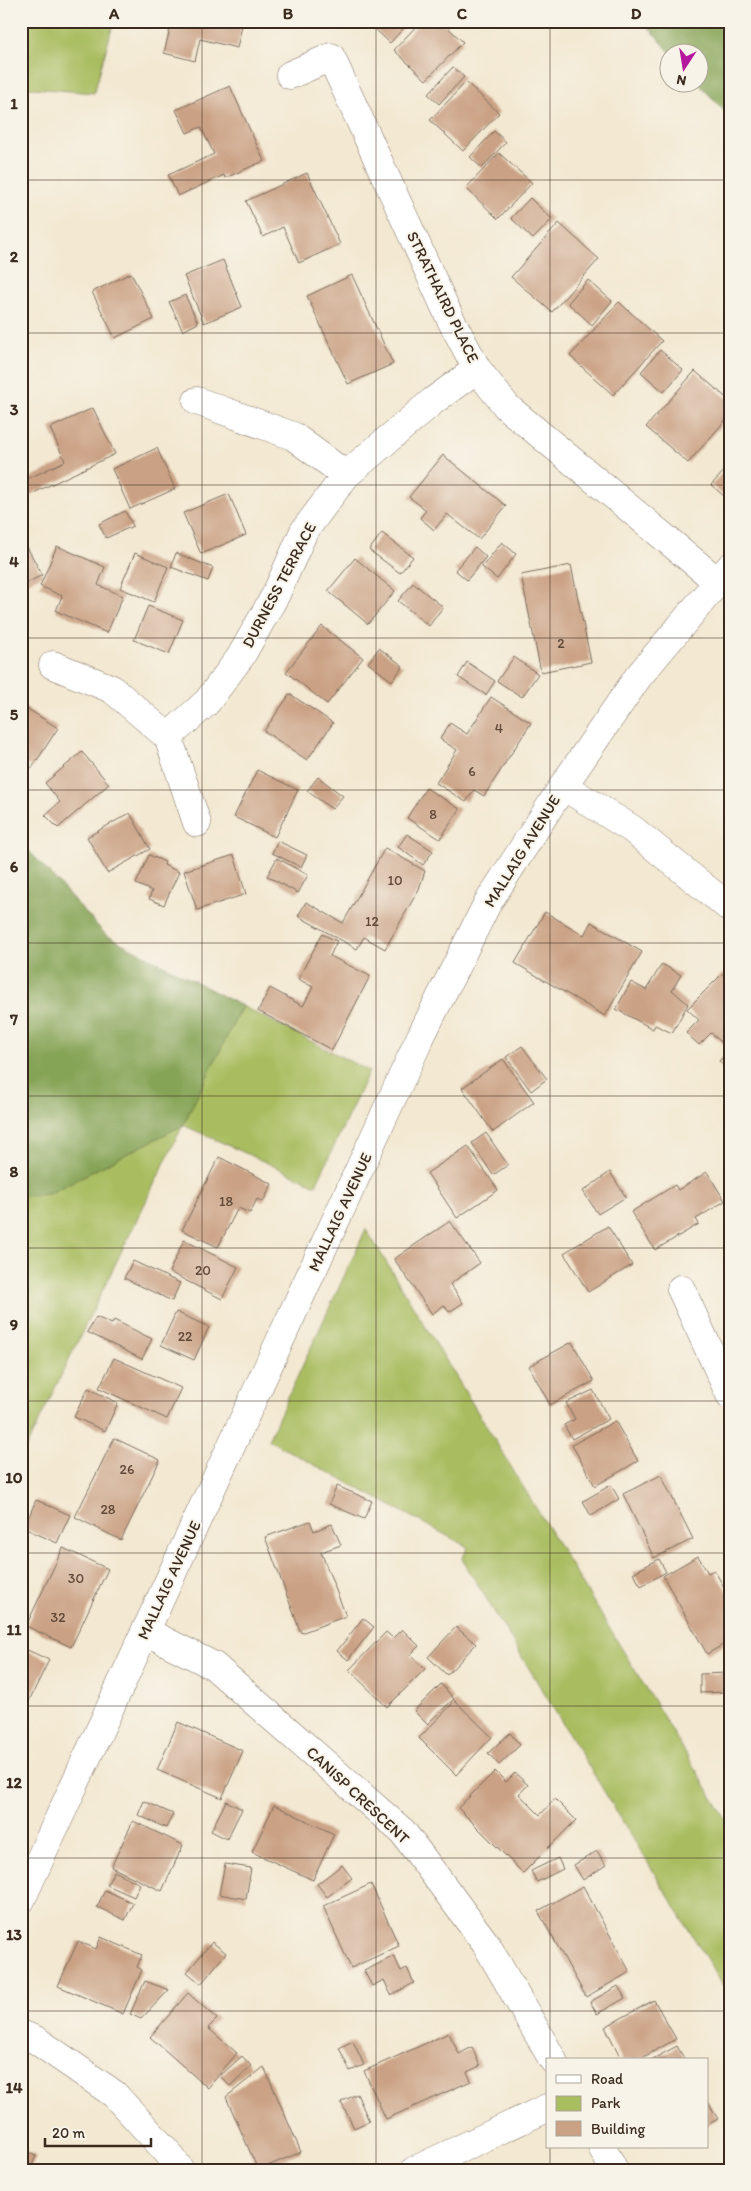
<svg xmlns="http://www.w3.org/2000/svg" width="751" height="2191" viewBox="0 0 751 2191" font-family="Itim,sans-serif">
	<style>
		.green { fill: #a9bd61; stroke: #727440 }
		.forest { fill: #86a457; stroke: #60673a }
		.building { fill: #caa184 }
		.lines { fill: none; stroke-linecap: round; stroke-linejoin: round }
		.street-casing { stroke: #7b6c5d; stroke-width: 29 }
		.street { stroke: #fff; stroke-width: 28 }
		.grid { fill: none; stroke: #3b2a1e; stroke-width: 1; stroke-opacity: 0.55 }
		.labels { text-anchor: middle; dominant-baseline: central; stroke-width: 4; stroke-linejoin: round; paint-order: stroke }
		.number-label { font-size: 14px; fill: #5f4838 }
		.street-label { font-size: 16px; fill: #3b2a1e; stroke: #f7f3e8 }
		.neatline { fill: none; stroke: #3b2a1e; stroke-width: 2 }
		.grid-label { font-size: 16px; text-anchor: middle; font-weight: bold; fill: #3b2a1e }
	</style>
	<rect width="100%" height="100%" fill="#f7f3e8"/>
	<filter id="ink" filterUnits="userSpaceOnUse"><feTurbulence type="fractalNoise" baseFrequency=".02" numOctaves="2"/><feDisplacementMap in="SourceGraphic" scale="10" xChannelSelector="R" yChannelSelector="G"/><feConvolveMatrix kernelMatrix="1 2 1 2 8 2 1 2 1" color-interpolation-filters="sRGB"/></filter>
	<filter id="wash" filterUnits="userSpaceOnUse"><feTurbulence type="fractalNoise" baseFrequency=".0096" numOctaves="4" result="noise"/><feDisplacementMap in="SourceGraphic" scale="20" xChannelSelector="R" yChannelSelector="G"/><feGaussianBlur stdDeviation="1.12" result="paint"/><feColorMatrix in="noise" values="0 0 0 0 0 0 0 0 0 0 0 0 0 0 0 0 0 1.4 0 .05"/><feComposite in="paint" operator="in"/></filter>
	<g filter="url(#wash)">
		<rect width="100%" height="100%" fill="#f3e8d1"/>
		<!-- green -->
		<g class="green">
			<polygon points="21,21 114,21 94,93 21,87"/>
			<polygon points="242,1006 369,1071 316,1185 183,1125 21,1458 21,1196 48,1194 183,1125"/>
			<polygon points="366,1229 730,1826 730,1997 462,1559 468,1547 268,1440"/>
		</g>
		<!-- forest -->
		<g class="forest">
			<polygon points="643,21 730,21 730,117 698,83 698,52 670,52"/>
			<polygon points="21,842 106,935 242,1006 183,1125 48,1194 21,1196"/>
		</g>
		<g id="blocks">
			<!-- building -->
			<g class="building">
				<polygon points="172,21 243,21 237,48 200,39 195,61 164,53"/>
				<polygon points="379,21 410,21 390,43 373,27"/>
				<polygon points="421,21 441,21 463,42 426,80 394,50"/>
				<polygon points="453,67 464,77 439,104 428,94"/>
				<polygon points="466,82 499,113 463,151 430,120"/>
				<polygon points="230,86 264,161 225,178 224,175 178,196 168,175 214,154 201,127 187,133 176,110"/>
				<polygon points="494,131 506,142 482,168 470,157"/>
				<polygon points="499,153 532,183 498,219 466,188"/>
				<polygon points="307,173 340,244 299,263 283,227 263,237 246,201"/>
				<polygon points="530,198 552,219 533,239 511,218"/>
				<polygon points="559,223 599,259 552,312 511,277"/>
				<polygon points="223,260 242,307 204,323 184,276"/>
				<polygon points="131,273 154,319 115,338 92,292"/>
				<polygon points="352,275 393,364 348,384 307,296"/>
				<polygon points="588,280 612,301 592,325 568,303"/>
				<polygon points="185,295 198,323 183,331 169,302"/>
				<polygon points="619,302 662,341 613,395 570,356"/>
				<polygon points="660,350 683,370 664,392 641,372"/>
				<polygon points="695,371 730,401 730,415 688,463 646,427"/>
				<polygon points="93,408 115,454 27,496 21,482 65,461 50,428"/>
				<polygon points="157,448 175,489 130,509 112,469"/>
				<polygon points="443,455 506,506 479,539 447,514 434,530 420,518 426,510 409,497"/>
				<polygon points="730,465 730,501 711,485"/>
				<polygon points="229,494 246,535 201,554 183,513"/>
				<polygon points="125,511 133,526 106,538 99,524"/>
				<polygon points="382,533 413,557 400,573 369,550"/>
				<polygon points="502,542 516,554 497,579 482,567"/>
				<polygon points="25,543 42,575 27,583 24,579 21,581 21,545"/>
				<polygon points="57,546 105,567 98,585 123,596 107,633 56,611 62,596 40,586"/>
				<polygon points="475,547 486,557 467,580 455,570"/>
				<polygon points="135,553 168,567 154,602 120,588"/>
				<polygon points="176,553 213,568 208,581 171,567"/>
				<polygon points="355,558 395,591 368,624 328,591"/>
				<polygon points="571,565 591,662 541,672 521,575"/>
				<polygon points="413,583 443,607 429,626 398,601"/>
				<polygon points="148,606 183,620 169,654 134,640"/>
				<polygon points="322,626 363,658 327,704 286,672"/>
				<polygon points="379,648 403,666 392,681 368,663"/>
				<polygon points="514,657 538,674 522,697 497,681"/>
				<polygon points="467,662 495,681 486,695 458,677"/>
				<polygon points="290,694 333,723 307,760 264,731"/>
				<polygon points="491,697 531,723 484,796 474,790 466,802 436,783 457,750 440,739 450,723 467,734"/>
				<polygon points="23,706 58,728 32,768 21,761 21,709"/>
				<polygon points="82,752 109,784 58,828 45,815 60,802 45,783"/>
				<polygon points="257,770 298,790 275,837 234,817"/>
				<polygon points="318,777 343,796 332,809 307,791"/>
				<polygon points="426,788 460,809 440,839 407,818"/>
				<polygon points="130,813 150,849 107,873 87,837"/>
				<polygon points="407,834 433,851 423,865 398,847"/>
				<polygon points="278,841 307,855 301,867 272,853"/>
				<polygon points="385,848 425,871 419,889 385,949 364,937 357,949 298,916 306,902 343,923"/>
				<polygon points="149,855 165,862 164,865 179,872 164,905 149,899 152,891 136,884"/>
				<polygon points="234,855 246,894 197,910 184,871"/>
				<polygon points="277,858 308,875 298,893 267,876"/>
				<polygon points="545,912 584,935 591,922 642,952 605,1016 515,963"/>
				<polygon points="322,934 337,941 330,956 370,976 332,1050 258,1011 270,988 303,1006 313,987 298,979"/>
				<polygon points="662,964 681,975 672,990 688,1004 672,1033 655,1025 653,1029 616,1009 631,982 646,990"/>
				<polygon points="723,973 730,980 730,1050 711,1033 699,1045 686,1033 699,1020 687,1009"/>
				<polygon points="522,1046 547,1079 531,1091 506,1057"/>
				<polygon points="730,1050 730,1073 719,1061"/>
				<polygon points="503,1059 534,1102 493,1132 462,1088"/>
				<polygon points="486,1133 508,1165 493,1175 472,1143"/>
				<polygon points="468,1146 498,1190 457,1218 427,1173"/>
				<polygon points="219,1157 272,1184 263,1202 257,1199 250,1213 238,1208 218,1247 182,1230"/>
				<polygon points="610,1172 626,1197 598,1214 583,1191"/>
				<polygon points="707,1172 725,1201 696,1219 699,1224 655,1250 631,1212 675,1185 678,1190"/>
				<polygon points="450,1221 480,1263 450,1284 463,1303 449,1312 444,1305 432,1314 394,1259"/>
				<polygon points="608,1226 632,1265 588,1292 564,1253"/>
				<polygon points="184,1240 238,1267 222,1299 169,1272"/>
				<polygon points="133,1261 180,1283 172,1301 124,1278"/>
				<polygon points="176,1312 209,1327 194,1360 161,1345"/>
				<polygon points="96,1317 112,1324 114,1320 152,1339 142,1359 87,1332"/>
				<polygon points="572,1342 594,1381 550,1405 529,1366"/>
				<polygon points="114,1358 181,1388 167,1419 99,1388"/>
				<polygon points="88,1388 118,1403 105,1431 74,1417"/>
				<polygon points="593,1390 609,1419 572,1439 564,1425 575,1419 566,1403"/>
				<polygon points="615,1421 638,1461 595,1486 572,1445"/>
				<polygon points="114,1438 160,1460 121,1540 75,1517"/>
				<polygon points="661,1475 693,1539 654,1558 623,1494"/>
				<polygon points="611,1485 619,1499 591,1516 583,1501"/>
				<polygon points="337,1486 372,1501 364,1519 329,1504"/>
				<polygon points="36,1500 70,1515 57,1543 24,1528"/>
				<polygon points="310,1521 314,1531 332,1524 341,1545 321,1552 346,1616 301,1633 265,1537"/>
				<polygon points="63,1548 108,1569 71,1647 26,1626"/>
				<polygon points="698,1556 708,1573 714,1570 730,1597 730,1641 707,1654 663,1576"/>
				<polygon points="659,1559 666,1572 641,1586 633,1573"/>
				<polygon points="363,1618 374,1627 348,1660 337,1651"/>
				<polygon points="456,1627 476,1644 447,1675 428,1657"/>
				<polygon points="402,1629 419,1646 410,1655 425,1669 387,1707 349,1670 386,1632 393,1638"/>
				<polygon points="21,1647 49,1660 25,1709 21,1707"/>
				<polygon points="728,1673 729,1692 700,1693 700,1674"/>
				<polygon points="441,1684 454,1699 427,1724 414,1711"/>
				<polygon points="455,1701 492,1737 456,1775 419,1738"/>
				<polygon points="178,1722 243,1751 222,1798 157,1770"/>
				<polygon points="510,1733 520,1745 499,1765 488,1753"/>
				<polygon points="495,1771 506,1782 515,1773 528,1785 519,1794 540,1815 555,1799 576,1820 523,1873 458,1808"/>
				<polygon points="144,1801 173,1814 166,1828 138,1815"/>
				<polygon points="226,1801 242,1809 227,1839 211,1831"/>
				<polygon points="274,1805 334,1834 313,1880 252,1852"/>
				<polygon points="133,1821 183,1845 162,1891 111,1867"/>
				<polygon points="597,1851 606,1865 583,1880 574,1865"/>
				<polygon points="558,1858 563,1869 537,1882 531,1871"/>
				<polygon points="225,1864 251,1868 246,1899 219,1894"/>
				<polygon points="342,1865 352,1878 327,1897 317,1884"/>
				<polygon points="114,1871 140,1884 134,1897 107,1885"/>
				<polygon points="371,1884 399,1946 351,1968 323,1906"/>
				<polygon points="583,1886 630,1972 586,1997 538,1911"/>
				<polygon points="105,1890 133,1903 125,1920 97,1907"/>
				<polygon points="101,1937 142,1955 137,1967 142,1970 123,2014 58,1986 78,1941 96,1949"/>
				<polygon points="212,1942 226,1953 201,1984 187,1972"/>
				<polygon points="394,1956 401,1971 407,1968 414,1983 391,1995 384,1980 372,1986 364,1971"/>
				<polygon points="145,1981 169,1990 141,2019 130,2014"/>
				<polygon points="618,1986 625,1998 597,2014 590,2002"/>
				<polygon points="188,1993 217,2019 208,2028 237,2053 208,2088 150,2037"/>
				<polygon points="654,2000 676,2039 638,2060 622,2060 605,2027"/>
				<polygon points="449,2033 459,2054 472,2047 480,2066 467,2072 471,2081 386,2119 364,2071"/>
				<polygon points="353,2041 364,2065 350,2071 339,2048"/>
				<polygon points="677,2046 685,2060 651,2060"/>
				<polygon points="242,2056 251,2066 230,2086 220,2076"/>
				<polygon points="264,2067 301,2152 258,2170 226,2097"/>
				<polygon points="357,2094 369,2121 354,2128 341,2102"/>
				<polygon points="707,2100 718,2119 707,2125"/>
				<polygon points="21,2149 36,2156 30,2170 21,2170"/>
			</g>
		</g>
	</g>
	<g filter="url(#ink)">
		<use href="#blocks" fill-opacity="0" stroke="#7b6c5d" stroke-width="1"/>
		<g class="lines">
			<defs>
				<g id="street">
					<polyline points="290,75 331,57 450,318 477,369 507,407 717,581"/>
					<polyline points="197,401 293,436 346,475"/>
					<polyline points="53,665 112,689 168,737 197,823"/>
					<polyline points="168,737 207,702 241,656 276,594 304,531 346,475 433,401 477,369"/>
					<polyline points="563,786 632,829 730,908"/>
					<polyline points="681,1289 730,1395"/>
					<polyline points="145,1631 214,1666 403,1832 486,1944 553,2060"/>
					<polyline points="21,1900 421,1036 487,904 563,786 638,677 730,567"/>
					<polyline points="21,2034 36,2040 114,2094 169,2154 180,2170"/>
					<polyline points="602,2147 614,2170"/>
					<polyline points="415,2170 547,2108"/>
				</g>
			</defs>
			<!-- street casing -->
			<use href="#street" class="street-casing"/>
			<!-- street -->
			<use href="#street" class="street"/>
		</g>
	</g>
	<!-- grid -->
	<path class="grid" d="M202,21v2149M376,21v2149M550,21v2039M21,180h709M21,333h709M21,485h709M21,638h709M21,790h709M21,943h709M21,1096h709M21,1248h709M21,1401h709M21,1553h709M21,1706h709M21,1858h709M21,2011h709M550,2147v23"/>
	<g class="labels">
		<!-- number labels -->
		<g class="number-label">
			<text x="561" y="643">2</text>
			<text x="499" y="728">4</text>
			<text x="472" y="771">6</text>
			<text x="433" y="814">8</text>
			<text x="395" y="880">10</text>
			<text x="372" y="921">12</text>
			<text x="226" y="1201">18</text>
			<text x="203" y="1270">20</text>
			<text x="185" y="1336">22</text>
			<text x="127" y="1469">26</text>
			<text x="108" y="1509">28</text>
			<text x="76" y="1578">30</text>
			<text x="58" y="1617">32</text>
		</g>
		<!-- street labels -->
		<g class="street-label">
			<text transform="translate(443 297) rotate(64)">STRATHAIRD PLACE</text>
			<text transform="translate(279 585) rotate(-62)">DURNESS TERRACE</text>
			<text transform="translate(522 851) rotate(-58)">MALLAIG AVENUE</text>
			<text transform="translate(340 1212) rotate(-65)">MALLAIG AVENUE</text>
			<text transform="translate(169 1580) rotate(-65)">MALLAIG AVENUE</text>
			<text transform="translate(358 1795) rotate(43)">CANISP CRESCENT</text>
		</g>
	</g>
	<!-- margin -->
	<rect width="751" height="2191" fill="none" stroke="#f7f3e8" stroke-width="55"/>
	<!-- legend -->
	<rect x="546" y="2058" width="162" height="90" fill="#f7f3e8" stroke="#aca397"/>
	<rect x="556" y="2075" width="25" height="8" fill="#ffffff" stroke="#aca397"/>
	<text x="591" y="2084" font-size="15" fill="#3b2a1e">Road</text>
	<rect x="556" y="2096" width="25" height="15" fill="#a9bd61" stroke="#aca397"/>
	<text x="591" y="2108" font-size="15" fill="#3b2a1e">Park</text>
	<rect x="556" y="2121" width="25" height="15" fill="#caa184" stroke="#aca397"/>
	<text x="591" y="2134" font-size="15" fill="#3b2a1e">Building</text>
	<!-- north arrow -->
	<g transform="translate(684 68) rotate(192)"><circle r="24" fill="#f7f3e8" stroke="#aca397"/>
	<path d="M0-4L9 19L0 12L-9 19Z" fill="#b5179e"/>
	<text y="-8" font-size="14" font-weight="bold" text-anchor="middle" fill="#3b2a1e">N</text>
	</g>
	<!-- scale -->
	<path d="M45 2138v8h106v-8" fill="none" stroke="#3b2a1e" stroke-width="2.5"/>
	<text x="52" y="2138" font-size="15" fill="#3b2a1e" stroke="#f7f3e8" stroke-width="4" paint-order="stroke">20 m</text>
	<rect x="28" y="28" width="696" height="2136" class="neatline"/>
	<g class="grid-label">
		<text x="114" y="19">A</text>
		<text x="288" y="19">B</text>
		<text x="462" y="19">C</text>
		<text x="636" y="19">D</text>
		<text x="14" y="109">1</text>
		<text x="14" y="262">2</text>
		<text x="14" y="415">3</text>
		<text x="14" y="567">4</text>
		<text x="14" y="720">5</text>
		<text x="14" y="872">6</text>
		<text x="14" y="1025">7</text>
		<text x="14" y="1177">8</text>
		<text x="14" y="1330">9</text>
		<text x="14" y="1483">10</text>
		<text x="14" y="1635">11</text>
		<text x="14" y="1788">12</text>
		<text x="14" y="1940">13</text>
		<text x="14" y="2093">14</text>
	</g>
</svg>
